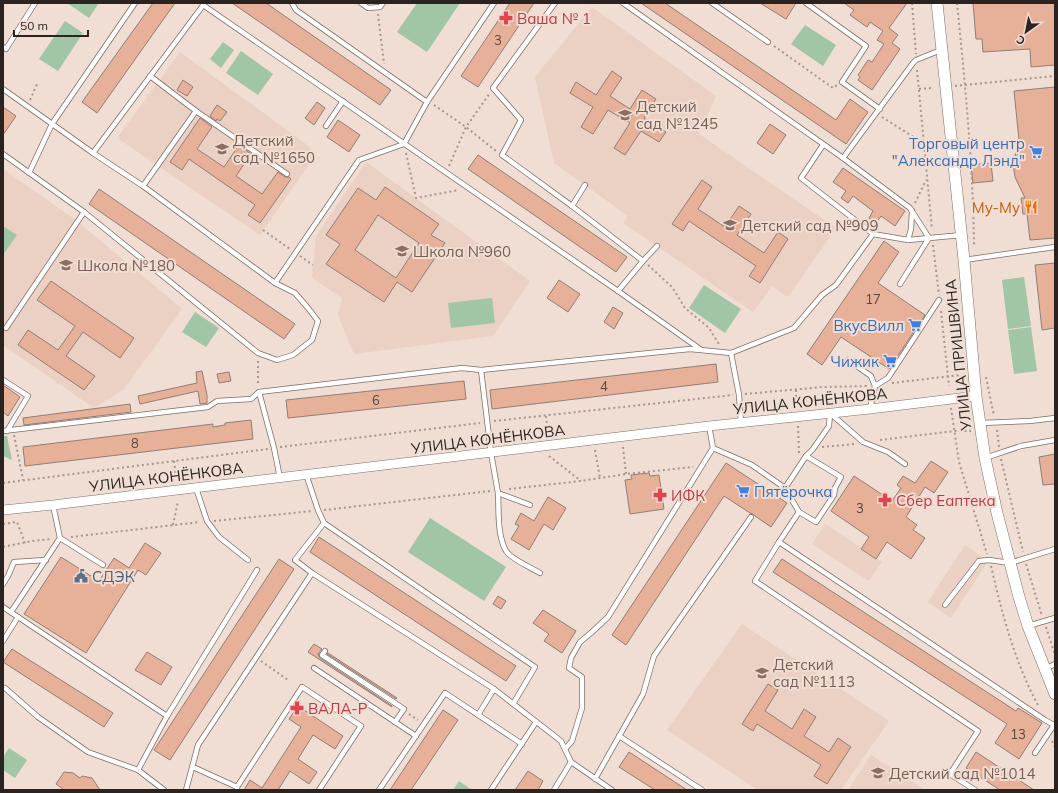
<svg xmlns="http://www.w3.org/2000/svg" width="1058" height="793" viewBox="0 0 1058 793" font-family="Mulish,sans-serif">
<rect width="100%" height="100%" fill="#f0ddd4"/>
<g fill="#ebd0c4">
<polygon points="592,7 716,96 699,134 836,228 788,297 772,286 753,312 623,223 628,216 554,163 535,77"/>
<polygon points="180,52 306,144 316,154 260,235 117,138"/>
<polygon points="366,162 530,281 493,336 354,354 338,315 342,298 312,278 316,236"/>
<polygon points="3,169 77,221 182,309 124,389 94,408 3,345"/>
<polygon points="825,524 882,562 869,581 812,544"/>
<polygon points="965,545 988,561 951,618 928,602"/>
<polygon points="742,624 889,721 841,790 758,790 667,730"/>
<polygon points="871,755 925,790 848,790"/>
</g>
<g fill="#a1c6a7">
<polygon points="67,3 99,3 89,18"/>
<polygon points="417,3 460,3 427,52 397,32"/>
<polygon points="65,21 83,33 58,71 39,59"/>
<polygon points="805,25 836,45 823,66 791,44"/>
<polygon points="223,42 234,50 221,68 210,59"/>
<polygon points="241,51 273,74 258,95 226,73"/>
<polygon points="3,226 17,235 3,255"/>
<polygon points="1024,277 1031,326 1008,329 1002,280"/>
<polygon points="704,285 741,309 725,333 689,308"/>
<polygon points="492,298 495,323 451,328 448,303"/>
<polygon points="195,312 219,328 206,347 182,332"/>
<polygon points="1031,327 1037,371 1014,374 1008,330"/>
<polygon points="3,436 7,436 12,460 3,456"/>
<polygon points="430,518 506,567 484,601 408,552"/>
<polygon points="9,748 27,760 15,778 3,770 3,757"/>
<polygon points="459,781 472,790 453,790"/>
</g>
<g fill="#e7b199" stroke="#907e76" fill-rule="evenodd">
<polygon points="153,3 175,3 97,113 82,102"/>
<polygon points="232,3 266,3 391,90 380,105"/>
<polygon points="510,3 534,3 478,87 461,76"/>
<polygon points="641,3 665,3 836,120 850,99 868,112 846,144"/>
<polygon points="760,3 796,3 786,19"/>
<polygon points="844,3 907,3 889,28 898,35 892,43 900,49 872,90 858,80 860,77 858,75 868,60 872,62 884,44 877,40 883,31 870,22 867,27 850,15 854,10"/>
<polygon points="973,3 1055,3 1055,65 1031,67 1030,49 983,52 982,39 976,39"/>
<polygon points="612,71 622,78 610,96 630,109 642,90 656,99 644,118 666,132 659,142 641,131 625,155 614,148 630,123 608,110 593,134 581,127 593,107 570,93 576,82 596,95"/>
<polygon points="183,80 193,87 187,96 177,90"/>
<polygon points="1055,87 1055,238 1030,240 1027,214 1023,214 1021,198 1025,198 1015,177 1013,164 1019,140 1014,91"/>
<polygon points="317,102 325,108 314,125 305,118"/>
<polygon points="217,105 227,112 220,121 217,119 216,121 210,116"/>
<polygon points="3,107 16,116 3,135"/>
<polygon points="200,118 212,127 197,149 224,167 239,145 251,154 236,176 262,194 278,172 285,177 289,177 291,179 260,223 248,215 255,205 189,159 182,170 170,162"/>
<polygon points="338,120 360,135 349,152 327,137"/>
<polygon points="770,124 786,135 773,154 757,143"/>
<polygon points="478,155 627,257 616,272 468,169"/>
<polygon points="991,163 993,181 973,183 971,165"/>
<polygon points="843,168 905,211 895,226 881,216 876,223 869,218 873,211 853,196 848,203 841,198 846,191 833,182"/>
<polygon points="702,180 712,187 698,209 725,227 739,206 751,214 737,235 764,253 778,232 788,239 760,283 749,276 756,266 689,221 683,231 672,224"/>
<path d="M385,187l54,37 -8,11 14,8 -33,49 -15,-10 -13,20 -58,-38 14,-20 -14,-9 32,-47 18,12zM378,215l41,28 -23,35 -41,-28z"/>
<polygon points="99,189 295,324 284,339 89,204"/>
<polygon points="884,241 899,252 878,283 925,315 889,369 841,337 822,365 807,354"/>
<polygon points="1055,263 1055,328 1042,330 1035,265"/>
<polygon points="559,280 580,294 568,312 547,298"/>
<polygon points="51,281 134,338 120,358 83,332 66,356 95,376 84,390 18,345 28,330 58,350 75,326 37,300"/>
<polygon points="613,307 623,313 614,329 604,322"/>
<polygon points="716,364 718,382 492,409 490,390"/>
<polygon points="202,371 207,395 207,403 200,404 198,391 140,404 138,396 197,383 196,372"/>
<polygon points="229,372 231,381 219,383 217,374"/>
<polygon points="464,381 466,399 288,418 286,400"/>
<polygon points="3,385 20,397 8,416 3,412"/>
<polygon points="130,404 131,412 24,425 23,418"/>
<polygon points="251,420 253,439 25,466 23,447 213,424 213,427 225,425 225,423"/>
<polygon points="1055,454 1055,484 1043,485 1039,457"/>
<polygon points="931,461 948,472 934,493 925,487 906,517 917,525 913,530 925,538 911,559 887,542 876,559 861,549 869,537 831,511 854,476 892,501 901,488 897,485 903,476 915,483"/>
<polygon points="726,463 787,503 771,527 755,516 753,514 750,513 724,496 626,645 612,635"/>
<polygon points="649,473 650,476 659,475 664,509 630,514 625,480 632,479 631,475"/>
<polygon points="548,497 566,508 553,530 544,524 529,550 511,539 519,526 515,524 521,513 534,521"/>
<polygon points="319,537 516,666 506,681 310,552"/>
<polygon points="145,543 161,553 146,575 138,570 86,653 24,614 61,557 99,581 114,558 129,568"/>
<polygon points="279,559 294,569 170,760 154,750"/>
<polygon points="782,559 1016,711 1018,708 1042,723 1019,759 995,743 1007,724 773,572"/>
<polygon points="498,596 506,601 501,609 493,604"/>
<polygon points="543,610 576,631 562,653 544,641 549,634 533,623"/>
<polygon points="314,644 322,649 318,654 320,658 392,706 392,707 308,652"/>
<polygon points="12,649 113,713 104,727 3,662"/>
<polygon points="147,652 172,667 161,685 135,670"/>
<polygon points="328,653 397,698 396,699 327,654"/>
<polygon points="768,684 778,690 765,711 792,729 804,709 816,717 804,736 829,752 838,738 851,747 827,784 814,776 821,765 757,724 753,731 742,724"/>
<polygon points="298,706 343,736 335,749 313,735 298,759 317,772 309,784 290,771 278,790 244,790 250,780 262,788 301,727 289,719"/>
<polygon points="443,710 458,720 411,790 390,790"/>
<polygon points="629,752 687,790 655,790 619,767"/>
<polygon points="976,752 1034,790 1000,790 966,768"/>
<polygon points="528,771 543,781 538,790 515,790"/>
<polygon points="64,772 73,773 80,778 82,776 92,778 100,790 64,790 56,784"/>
</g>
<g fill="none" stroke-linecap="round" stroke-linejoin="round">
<g stroke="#7f6e66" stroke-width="6">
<g id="service">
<polyline points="292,3 296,10 427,102"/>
<polyline points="361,3 368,8 380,7 383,3"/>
<polyline points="555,3 493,88 521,120 502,155 572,206 643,261 618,291"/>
<polyline points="623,3 843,158 910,208 929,238 900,284"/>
<polyline points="712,3 768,42"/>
<polyline points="806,3 866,46 842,82 880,109"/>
<polyline points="203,5 618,291 700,349"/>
<polyline points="3,47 6,49 35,3"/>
<polyline points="150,76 196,111 287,174"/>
<polyline points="3,89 93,153 143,186 275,283 295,293 308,308 318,321 312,340 293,355 277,360 258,353 84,212 3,154"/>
<polyline points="326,126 343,101"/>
<polyline points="823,145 801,178 873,234 908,240 962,235"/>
<polyline points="93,153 204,4"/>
<polyline points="843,158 913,63 916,60 941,50"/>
<polyline points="29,173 52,124 135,3"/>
<polyline points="143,186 196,111"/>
<polyline points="572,206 585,185"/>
<polyline points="908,240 911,229 912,211"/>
<polyline points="964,260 1055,247"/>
<polyline points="643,261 657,246"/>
<polyline points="275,283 359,160 404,144 427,102 494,3"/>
<polyline points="6,328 84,212"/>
<polyline points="731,353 739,395 741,423"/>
<polyline points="848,360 871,376 875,386"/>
<polyline points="481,370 491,453 498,493 530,505"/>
<polyline points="3,380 28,396 7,431"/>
<polyline points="259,392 274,448 280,478"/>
<polyline points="870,409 875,386 888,378 939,300"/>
<polyline points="981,423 1030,421 1055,418"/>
<polyline points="709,426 713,448 752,465 785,488 799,512 779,542"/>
<polyline points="3,431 208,407 217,401 251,399 259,392 462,368 481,370 690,349 731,353 794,328 822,295 836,285 873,234"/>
<polyline points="985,458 1021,446 1055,440"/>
<polyline points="306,474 318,510 324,523 535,667 513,704"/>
<polyline points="196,488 207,521 219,537 248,560"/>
<polyline points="785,488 806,456 813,449 829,426 830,413 863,442 888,452 905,464"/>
<path d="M498,493c1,18 -1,42 8,58 5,8 26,17 34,22"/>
<polyline points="799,512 816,522 834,495 835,488 841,477 806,456"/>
<polyline points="60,538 103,565"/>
<polyline points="312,573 295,560 324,523"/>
<polyline points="3,584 8,576 14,562 46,560"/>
<polyline points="945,605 979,561 989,560 1010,563 1055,549"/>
<polyline points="3,607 18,617"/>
<polyline points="11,612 60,538 53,505"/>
<polyline points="1028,626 1055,618"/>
<polyline points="3,641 18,617 167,716"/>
<polyline points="325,651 322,655 404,709 395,722"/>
<polyline points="314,668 416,736"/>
<polyline points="1045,669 1055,664"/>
<polyline points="5,688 38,717 88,752 138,770 164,790"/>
<polyline points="478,715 494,689"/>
<polyline points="619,736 702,790"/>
<polyline points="565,749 572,741 582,708 582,677 569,668 571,658 580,642 592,632 608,617 713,448"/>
<polyline points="1035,753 1054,725"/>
<polyline points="193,767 237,787"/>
<polyline points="138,770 167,716 257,570"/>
<polyline points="595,779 643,694 654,656 751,517"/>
<polyline points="186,790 198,745 312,573 494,689 561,741 571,762 612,790"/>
<polyline points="237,790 237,787 302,687 361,726 319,790"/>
<polyline points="379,790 445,693 522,744"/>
<polyline points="491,790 536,722"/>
<polyline points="554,790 571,762"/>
<polyline points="975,790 950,774 978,731 755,581 779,542 1045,720 1054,725 1055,725"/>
</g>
</g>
<g stroke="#7f6e66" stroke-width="10">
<polyline id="minor" points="3,510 53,505 709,426 870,409 976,396"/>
</g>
<g stroke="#7f6e66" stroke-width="12">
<polyline id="tertiary" points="937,3 964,260 976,396 985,458 997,513 1019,597 1028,626 1055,694"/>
</g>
<g stroke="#a4968f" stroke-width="2" stroke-dasharray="2 3" stroke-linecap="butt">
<polyline points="912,3 916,54"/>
<path d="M957,3c8,80 16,161 17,242"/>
<polyline points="378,14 384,64"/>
<polyline points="774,46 833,88 837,85"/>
<polyline points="917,70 932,229"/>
<polyline points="955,86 1055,76"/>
<polyline points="919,89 932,88"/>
<polyline points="30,100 38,82"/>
<polyline points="434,105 466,127 496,151"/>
<polyline points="882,117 923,143"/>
<polyline points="406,153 416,198 459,190"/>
<polyline points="449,166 466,127 490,93"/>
<polyline points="915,203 926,180"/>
<polyline points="263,230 290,249"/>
<polyline points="933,245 939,295"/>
<polyline points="300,256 313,265"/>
<polyline points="648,265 672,287 685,308 709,328 720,346"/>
<polyline points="941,311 949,386"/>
<polyline points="258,361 258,386"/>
<polyline points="986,377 994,416"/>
<polyline points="892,383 960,375"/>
<polyline points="796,390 796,405"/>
<polyline points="745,394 823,387 868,386"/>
<polyline points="951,408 959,462 987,554"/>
<polyline points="546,416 548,436"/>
<polyline points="494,421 733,395"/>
<polyline points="798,426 799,453"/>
<polyline points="997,430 999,447"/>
<polyline points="14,435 23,480"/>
<polyline points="880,440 955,431 971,431"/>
<polyline points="280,447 480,423"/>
<polyline points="623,447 626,474"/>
<polyline points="822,447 854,444"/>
<polyline points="595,450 600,478"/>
<polyline points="549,456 581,481"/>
<polyline points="1001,459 1023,552"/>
<polyline points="174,461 176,478"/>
<polyline points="3,483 268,449"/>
<polyline points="509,489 581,481 626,474 693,467"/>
<polyline points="324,510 490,491"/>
<polyline points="214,521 312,511"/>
<polyline points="3,524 17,522 25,543"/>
<polyline points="173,525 178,501"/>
<polyline points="71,537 200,522"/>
<polyline points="3,547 32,541 51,539"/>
<polyline points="1026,564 1042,616"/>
<path d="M991,566c11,48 24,97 48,141"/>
<polyline points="1046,627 1055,655"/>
<polyline points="261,661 288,680"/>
<polyline points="409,714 418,720"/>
<polyline points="1052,741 1055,747"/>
</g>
<use href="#service" stroke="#fff" stroke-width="4.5"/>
<use href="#minor" stroke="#fff" stroke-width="9"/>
<use href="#tertiary" stroke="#fff" stroke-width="11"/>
</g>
<defs>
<g id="pharmacy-bare" transform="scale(1.08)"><path d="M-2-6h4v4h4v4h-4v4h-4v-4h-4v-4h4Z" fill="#e0444e" stroke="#f0ddd4" stroke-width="2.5" paint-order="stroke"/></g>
<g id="school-bare" transform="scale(1.08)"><path d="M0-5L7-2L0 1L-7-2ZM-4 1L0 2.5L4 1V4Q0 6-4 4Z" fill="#8d6e63" stroke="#f0ddd4" stroke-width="2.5" paint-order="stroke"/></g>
<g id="supermarket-bare" transform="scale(1.08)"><path d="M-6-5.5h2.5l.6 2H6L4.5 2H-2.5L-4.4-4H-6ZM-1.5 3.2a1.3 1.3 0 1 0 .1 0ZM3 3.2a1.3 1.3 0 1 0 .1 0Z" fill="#3f7fe0" stroke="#f0ddd4" stroke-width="2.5" paint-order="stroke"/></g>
<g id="restaurant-bare" transform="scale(1.08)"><path d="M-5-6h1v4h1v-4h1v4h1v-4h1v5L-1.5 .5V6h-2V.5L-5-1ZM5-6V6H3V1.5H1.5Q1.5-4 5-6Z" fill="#e8710a" stroke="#f0ddd4" stroke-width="2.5" paint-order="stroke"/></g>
<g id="civic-bare" transform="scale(1.08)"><path d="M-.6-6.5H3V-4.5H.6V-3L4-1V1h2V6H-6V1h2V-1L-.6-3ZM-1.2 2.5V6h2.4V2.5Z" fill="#5c6f8a" stroke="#f0ddd4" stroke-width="2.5" paint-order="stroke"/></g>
</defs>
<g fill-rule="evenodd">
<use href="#pharmacy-bare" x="506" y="18"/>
<use href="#school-bare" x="625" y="115"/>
<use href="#school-bare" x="222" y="149"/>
<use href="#supermarket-bare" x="1036" y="152"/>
<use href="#restaurant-bare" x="1031" y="207"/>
<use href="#school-bare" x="730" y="225"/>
<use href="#school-bare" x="402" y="251"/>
<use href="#school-bare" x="66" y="265"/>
<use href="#supermarket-bare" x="915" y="325"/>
<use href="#supermarket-bare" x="890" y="361"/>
<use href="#supermarket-bare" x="743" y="491"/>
<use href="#pharmacy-bare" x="660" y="495"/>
<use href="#pharmacy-bare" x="885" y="500"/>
<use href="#civic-bare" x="81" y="576"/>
<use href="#school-bare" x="762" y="673"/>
<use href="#pharmacy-bare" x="297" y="708"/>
<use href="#school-bare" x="878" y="773"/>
</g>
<g text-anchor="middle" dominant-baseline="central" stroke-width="4" stroke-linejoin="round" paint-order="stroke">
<g font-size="13" fill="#59463e">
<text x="498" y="40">3</text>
<text x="873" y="299">17</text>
<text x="604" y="386">4</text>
<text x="376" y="400">6</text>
<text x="135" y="443">8</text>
<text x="860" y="508">3</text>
<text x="1018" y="734">13</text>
</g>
<g font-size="15" fill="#be3a42" stroke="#f0ddd4" text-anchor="start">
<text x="517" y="18">Ваша № 1</text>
<text x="671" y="495">ИФК</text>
<text x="896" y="500">Сбер Еаптека</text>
<text x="308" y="708">ВАЛА-Р</text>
</g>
<g font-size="15" fill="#785e54" stroke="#f0ddd4" text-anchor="start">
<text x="636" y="106">Детский<tspan x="636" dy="17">сад №1245</tspan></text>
<text x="233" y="140">Детский<tspan x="233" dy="17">сад №1650</tspan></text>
<text x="741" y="225">Детский сад №909</text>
<text x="413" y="251">Школа №960</text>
<text x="77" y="265">Школа №180</text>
<text x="773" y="664">Детский<tspan x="773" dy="17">сад №1113</tspan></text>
<text x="889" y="773">Детский сад №1014</text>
</g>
<g font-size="15" fill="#366cbe" stroke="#f0ddd4" text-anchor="end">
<text x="1025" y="143">Торговый центр<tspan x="1025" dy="17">"Александр Лэнд"</tspan></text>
<text x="904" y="325">ВкусВилл</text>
<text x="879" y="361">Чижик</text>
<text x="754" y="491" text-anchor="start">Пятёрочка</text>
</g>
<g font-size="15" fill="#c56008" stroke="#f0ddd4" text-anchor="end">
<text x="1020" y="207">Му-Му</text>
</g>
<g font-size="15" fill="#2a2320" stroke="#f0ddd4">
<text transform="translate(958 355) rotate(-96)">УЛИЦА ПРИШВИНА</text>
<text transform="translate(810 401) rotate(-6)">УЛИЦА КОНЁНКОВА</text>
<text transform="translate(488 439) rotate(-7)">УЛИЦА КОНЁНКОВА</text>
<text transform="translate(166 477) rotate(-7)">УЛИЦА КОНЁНКОВА</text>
</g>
<g font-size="15" fill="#4e5e75" stroke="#f0ddd4" text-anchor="start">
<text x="92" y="576">СДЭК</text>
</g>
</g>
<rect width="1058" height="793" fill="none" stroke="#2a2320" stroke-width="8"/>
<g transform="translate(1026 32) rotate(213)" stroke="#f0ddd4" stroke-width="3" paint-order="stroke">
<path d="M0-3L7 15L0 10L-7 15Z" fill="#2a2320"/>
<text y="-6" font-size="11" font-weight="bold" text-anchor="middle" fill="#2a2320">С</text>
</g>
<path d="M14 30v6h74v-6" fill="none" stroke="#2a2320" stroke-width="2"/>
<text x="20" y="30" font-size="12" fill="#2a2320" stroke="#f0ddd4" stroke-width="3" paint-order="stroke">50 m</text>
</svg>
